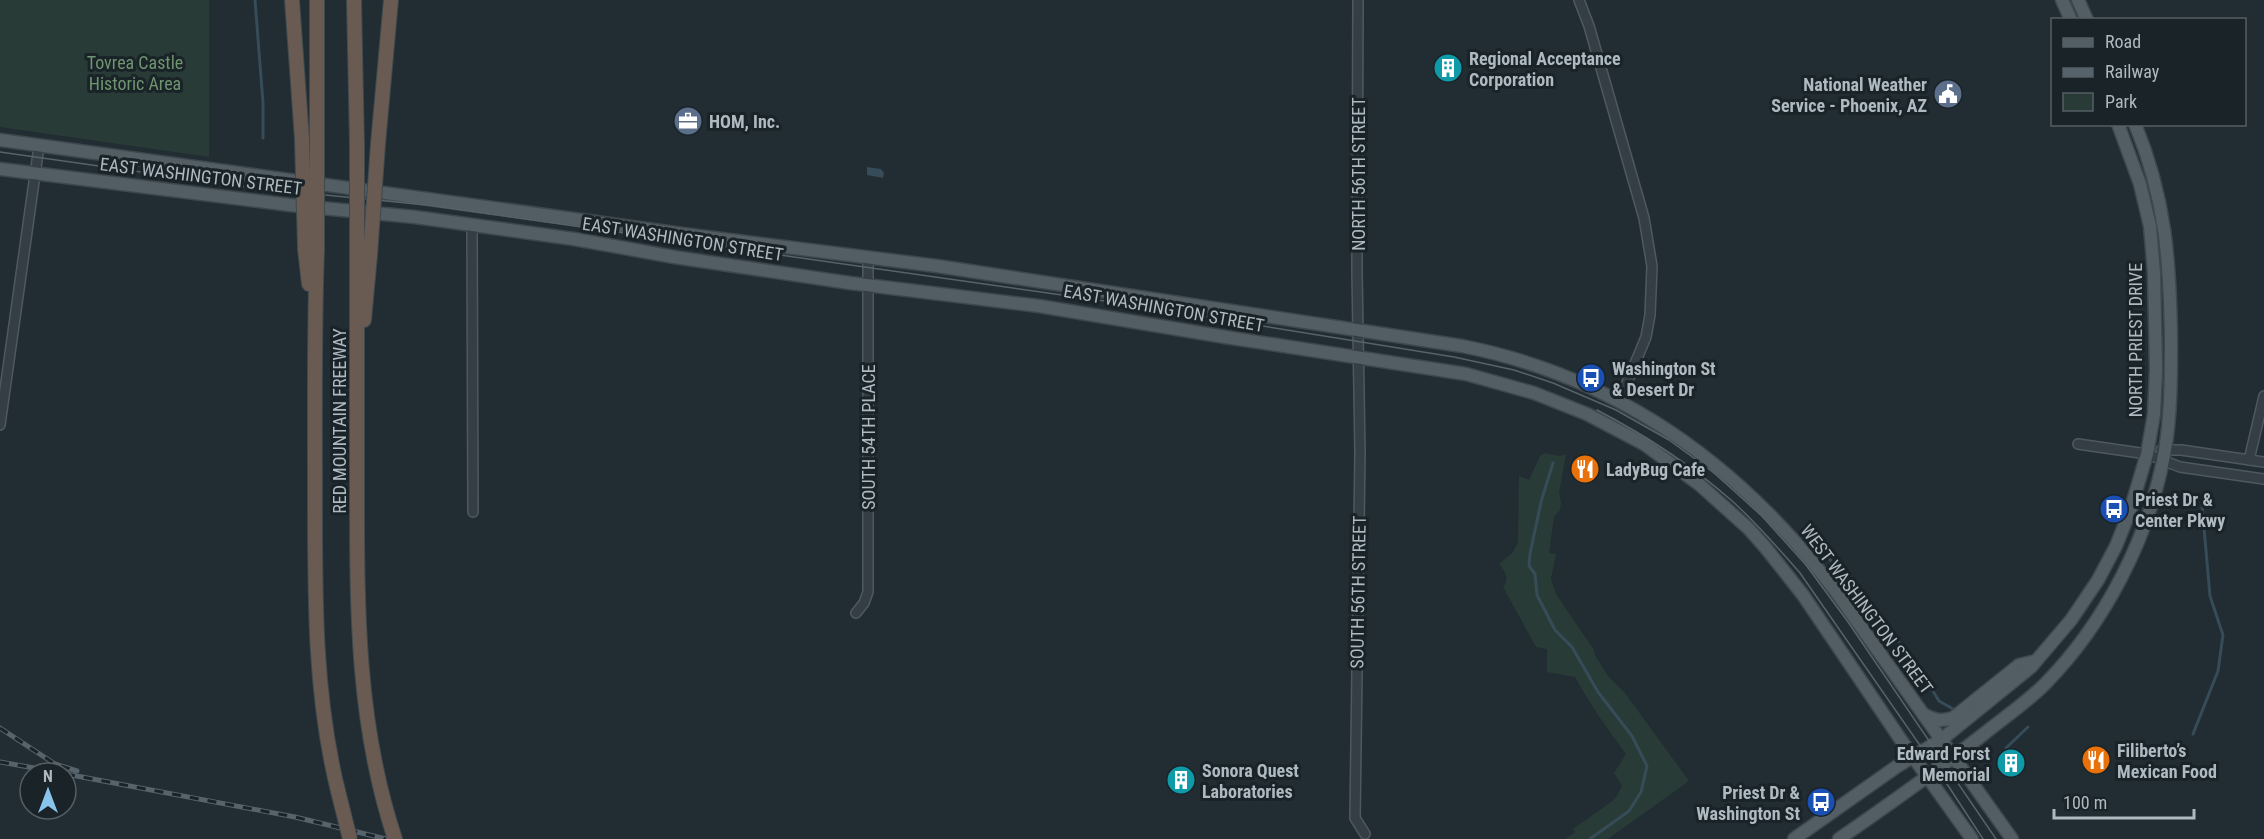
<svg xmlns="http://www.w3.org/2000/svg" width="2264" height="839" viewBox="0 0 2264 839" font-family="'Roboto Condensed',sans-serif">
<rect width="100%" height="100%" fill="#212c33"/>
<g fill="#293b36">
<polygon points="0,0 209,0 209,157 0,127"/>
<path d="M1545,453l14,3 7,-2 -7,39 2,9 -1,8 -6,7 -5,36 7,1 -5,25 5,15 38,56 1,5 13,21 17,17 64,88 -81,58h-43l10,-7 -2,-3 38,-27 6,-6 5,-10 -8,-13 12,-19c-19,-25 -36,-50 -51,-77l-28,-5v-23l-11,-2 -33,-60c7,-9 2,-15 -4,-23l14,-12 5,-10 1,-66 10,4 11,-24z"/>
</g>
<polygon fill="#364c59" points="867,167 881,169 884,173 883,178 867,175"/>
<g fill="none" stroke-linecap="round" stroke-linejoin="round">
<g stroke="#364c59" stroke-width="3">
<polyline points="255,0 263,103 263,138"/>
<polyline points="1553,463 1541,502 1530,554 1529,566 1535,574 1537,595 1555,630 1572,647 1598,692 1632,736 1647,766 1641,792 1629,811 1590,839"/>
<polyline points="1821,548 1839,571"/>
<polyline points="1858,591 1919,668 1939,701 1955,710"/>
<polyline points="2193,734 2218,671 2223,635 2210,596 2202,505"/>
<polyline points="2006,748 2028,727"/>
</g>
<g stroke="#4e595f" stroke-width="12">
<g id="minor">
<polyline points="1358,0 1357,272 1360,452 1355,818 1365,834"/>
<polyline points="1579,0 1589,26 1644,218 1652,266 1650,315 1646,337 1619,402"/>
<polyline points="472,225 473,512"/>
<polyline points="0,425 39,146"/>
<polyline points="2078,444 2147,454 2180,467 2264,479"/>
<polyline points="2161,450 2181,450 2264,462"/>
<polyline points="2249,460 2264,396"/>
<polyline points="856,613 864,603 868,592 868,257"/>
</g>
</g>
<g stroke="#3d474d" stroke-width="15">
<g id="major">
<polyline points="2062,0 2071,20"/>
<polyline points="2078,0 2087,20"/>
<path d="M0,140l690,95 247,31 525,80c157,31 280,121 375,247l175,246"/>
<polyline points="0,169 290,205 415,217 574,239 674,257 850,283 1039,306 1225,337 1466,374 1534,393 1587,414 1644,444 1700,485 1749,529 1765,547 1803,595 1901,740 1972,839"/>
<path d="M1923,714c12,6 17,8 30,4l66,-53 17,-4"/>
<polyline points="1794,839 1896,767 1941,740 2031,667 2071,620 2098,580 2116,546 2130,511 2147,454 2154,414 2156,369 2154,273 2150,226 2140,184 2118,124"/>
<path d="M1839,839c49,-34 99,-69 146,-106 20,-16 42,-31 60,-49 61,-62 105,-149 120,-234 6,-36 6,-73 6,-109 -1,-79 -5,-142 -36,-217"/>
</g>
</g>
<g stroke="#3e494e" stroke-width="16">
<g id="highway">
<polyline points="292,0 302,139"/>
<polyline points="317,0 317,139"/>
<polyline points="354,0 357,145"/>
<polyline points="378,144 391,0"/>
<polyline points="305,249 309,284"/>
<path d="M317,250c-3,82 -2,164 -2,246 0,100 -1,198 23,295"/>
<path d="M357,256c0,78 0,157 0,236 0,119 0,233 38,347"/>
<polyline points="364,320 370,255"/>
</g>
</g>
<use href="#minor" stroke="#343e44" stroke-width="9"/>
<use href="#major" stroke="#525d64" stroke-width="12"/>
<use href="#highway" stroke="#695b52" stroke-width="14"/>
<g stroke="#56636b" stroke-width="1.5">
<polyline points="0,152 254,188 427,205 1126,304 1454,357 1514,370 1553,383 1616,410 1669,440 1713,472 1762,516 1806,565 1848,622 1996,839"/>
<path d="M1597,410c48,25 93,54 134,90 25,22 47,48 69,73l149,214 34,52"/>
</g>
<g stroke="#56636b" stroke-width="5">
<g id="rail">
<polyline points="0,728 55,764 77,771"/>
<polyline points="0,762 63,773"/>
<polyline points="66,774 295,817 386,839"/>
</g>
</g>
<use href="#rail" stroke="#192328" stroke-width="3" stroke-dasharray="9" stroke-linecap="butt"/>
<g stroke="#3e494e" stroke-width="16" stroke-linecap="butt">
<g id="highway-bridge">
<polyline points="302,139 305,249"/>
<polyline points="357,145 357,256"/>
<polyline points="317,250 317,139"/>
<polyline points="370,255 378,144"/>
<polyline points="338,791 350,839"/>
</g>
</g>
<use href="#highway-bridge" stroke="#695b52" stroke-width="14"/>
</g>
<defs>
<g id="building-disc" transform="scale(1.5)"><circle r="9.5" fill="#0f9aa8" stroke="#192328"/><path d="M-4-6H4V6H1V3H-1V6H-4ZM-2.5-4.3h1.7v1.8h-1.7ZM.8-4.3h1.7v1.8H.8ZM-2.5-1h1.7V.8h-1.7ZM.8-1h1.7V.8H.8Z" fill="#fff"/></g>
<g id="civic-disc" transform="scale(1.5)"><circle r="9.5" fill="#5c6f8a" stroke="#192328"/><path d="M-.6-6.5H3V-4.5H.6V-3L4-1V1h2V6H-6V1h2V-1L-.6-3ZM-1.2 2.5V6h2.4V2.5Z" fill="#fff"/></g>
<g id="office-disc" transform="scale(1.5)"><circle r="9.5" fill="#5c6f8a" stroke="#192328"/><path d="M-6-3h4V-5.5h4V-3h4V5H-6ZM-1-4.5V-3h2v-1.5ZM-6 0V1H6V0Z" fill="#fff"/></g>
<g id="bus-disc" transform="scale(1.5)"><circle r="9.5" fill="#1a4fb4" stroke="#192328"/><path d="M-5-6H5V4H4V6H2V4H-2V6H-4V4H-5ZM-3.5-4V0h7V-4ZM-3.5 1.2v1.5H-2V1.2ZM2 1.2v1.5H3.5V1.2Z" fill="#fff"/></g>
<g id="restaurant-disc" transform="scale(1.5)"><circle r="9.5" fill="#e8710a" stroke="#192328"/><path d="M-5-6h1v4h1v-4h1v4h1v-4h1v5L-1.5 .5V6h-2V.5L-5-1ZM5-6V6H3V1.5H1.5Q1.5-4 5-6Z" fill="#fff"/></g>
</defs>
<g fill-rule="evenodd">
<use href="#building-disc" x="1448" y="68"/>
<use href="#civic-disc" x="1948" y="94"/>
<use href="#office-disc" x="688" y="121"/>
<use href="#bus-disc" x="1591" y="378"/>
<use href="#restaurant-disc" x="1585" y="469"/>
<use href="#bus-disc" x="2114" y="509"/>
<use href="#restaurant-disc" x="2096" y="760"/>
<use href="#building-disc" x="2011" y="763"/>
<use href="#building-disc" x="1181" y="780"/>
<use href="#bus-disc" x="1821" y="802"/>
</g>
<g text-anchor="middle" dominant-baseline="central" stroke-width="6" stroke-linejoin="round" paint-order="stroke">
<g font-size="18" font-weight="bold" fill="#aeb9c1" stroke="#192328" text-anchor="start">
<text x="1469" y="58">Regional Acceptance<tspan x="1469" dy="21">Corporation</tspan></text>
<text x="1927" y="84" text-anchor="end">National Weather<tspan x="1927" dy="21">Service - Phoenix, AZ</tspan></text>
<text x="709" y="121">HOM, Inc.</text>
<text x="1612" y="368">Washington St<tspan x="1612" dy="21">&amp; Desert Dr</tspan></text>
<text x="1606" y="469">LadyBug Cafe</text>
<text x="2135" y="499">Priest Dr &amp;<tspan x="2135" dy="21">Center Pkwy</tspan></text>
<text x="2117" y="750">Filiberto’s<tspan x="2117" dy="21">Mexican Food</tspan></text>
<text x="1990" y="753" text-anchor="end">Edward Forst<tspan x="1990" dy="21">Memorial</tspan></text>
<text x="1202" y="770">Sonora Quest<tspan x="1202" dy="21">Laboratories</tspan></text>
<text x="1800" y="792" text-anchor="end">Priest Dr &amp;<tspan x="1800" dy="21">Washington St</tspan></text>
</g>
<g font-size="18" fill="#709470" stroke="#192328">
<text x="135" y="62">Tovrea Castle<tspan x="135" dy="21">Historic Area</tspan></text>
</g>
<g font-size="18" fill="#aeb9c1" stroke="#192328">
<text transform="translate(1358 174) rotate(-90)">NORTH 56TH STREET</text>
<text transform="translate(201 176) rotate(7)">EAST WASHINGTON STREET</text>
<text transform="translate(683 239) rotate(9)">EAST WASHINGTON STREET</text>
<text transform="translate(1164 308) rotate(10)">EAST WASHINGTON STREET</text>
<text transform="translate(2135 340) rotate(-90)">NORTH PRIEST DRIVE</text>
<text transform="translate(339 421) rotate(-90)">RED MOUNTAIN FREEWAY</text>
<text transform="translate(868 437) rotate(-90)">SOUTH 54TH PLACE</text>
<text transform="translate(1358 592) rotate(-89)">SOUTH 56TH STREET</text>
<text transform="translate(1867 609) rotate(53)">WEST WASHINGTON STREET</text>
</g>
</g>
<rect x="2051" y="18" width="195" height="108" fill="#192328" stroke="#555f65" stroke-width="1.5"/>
<rect x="2063" y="38" width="30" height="9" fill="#525d64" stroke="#555f65" stroke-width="1.5"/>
<text x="2105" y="48" font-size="18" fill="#aeb9c1">Road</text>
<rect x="2063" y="68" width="30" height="9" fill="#56636b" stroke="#555f65" stroke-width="1.5"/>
<text x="2105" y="78" font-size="18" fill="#aeb9c1">Railway</text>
<rect x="2063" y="93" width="30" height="18" fill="#293b36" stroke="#555f65" stroke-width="1.5"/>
<text x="2105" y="108" font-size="18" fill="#aeb9c1">Park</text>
<g transform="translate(48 791)"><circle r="28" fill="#192328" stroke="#555f65" stroke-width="1.5"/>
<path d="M0-4.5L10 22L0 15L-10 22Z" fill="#88c5ec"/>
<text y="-9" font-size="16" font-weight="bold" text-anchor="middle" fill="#aeb9c1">N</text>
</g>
<path d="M2054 809v9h140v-9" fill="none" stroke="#aeb9c1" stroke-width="3"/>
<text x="2063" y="809" font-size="18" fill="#aeb9c1" stroke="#192328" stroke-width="4.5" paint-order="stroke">100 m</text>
</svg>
